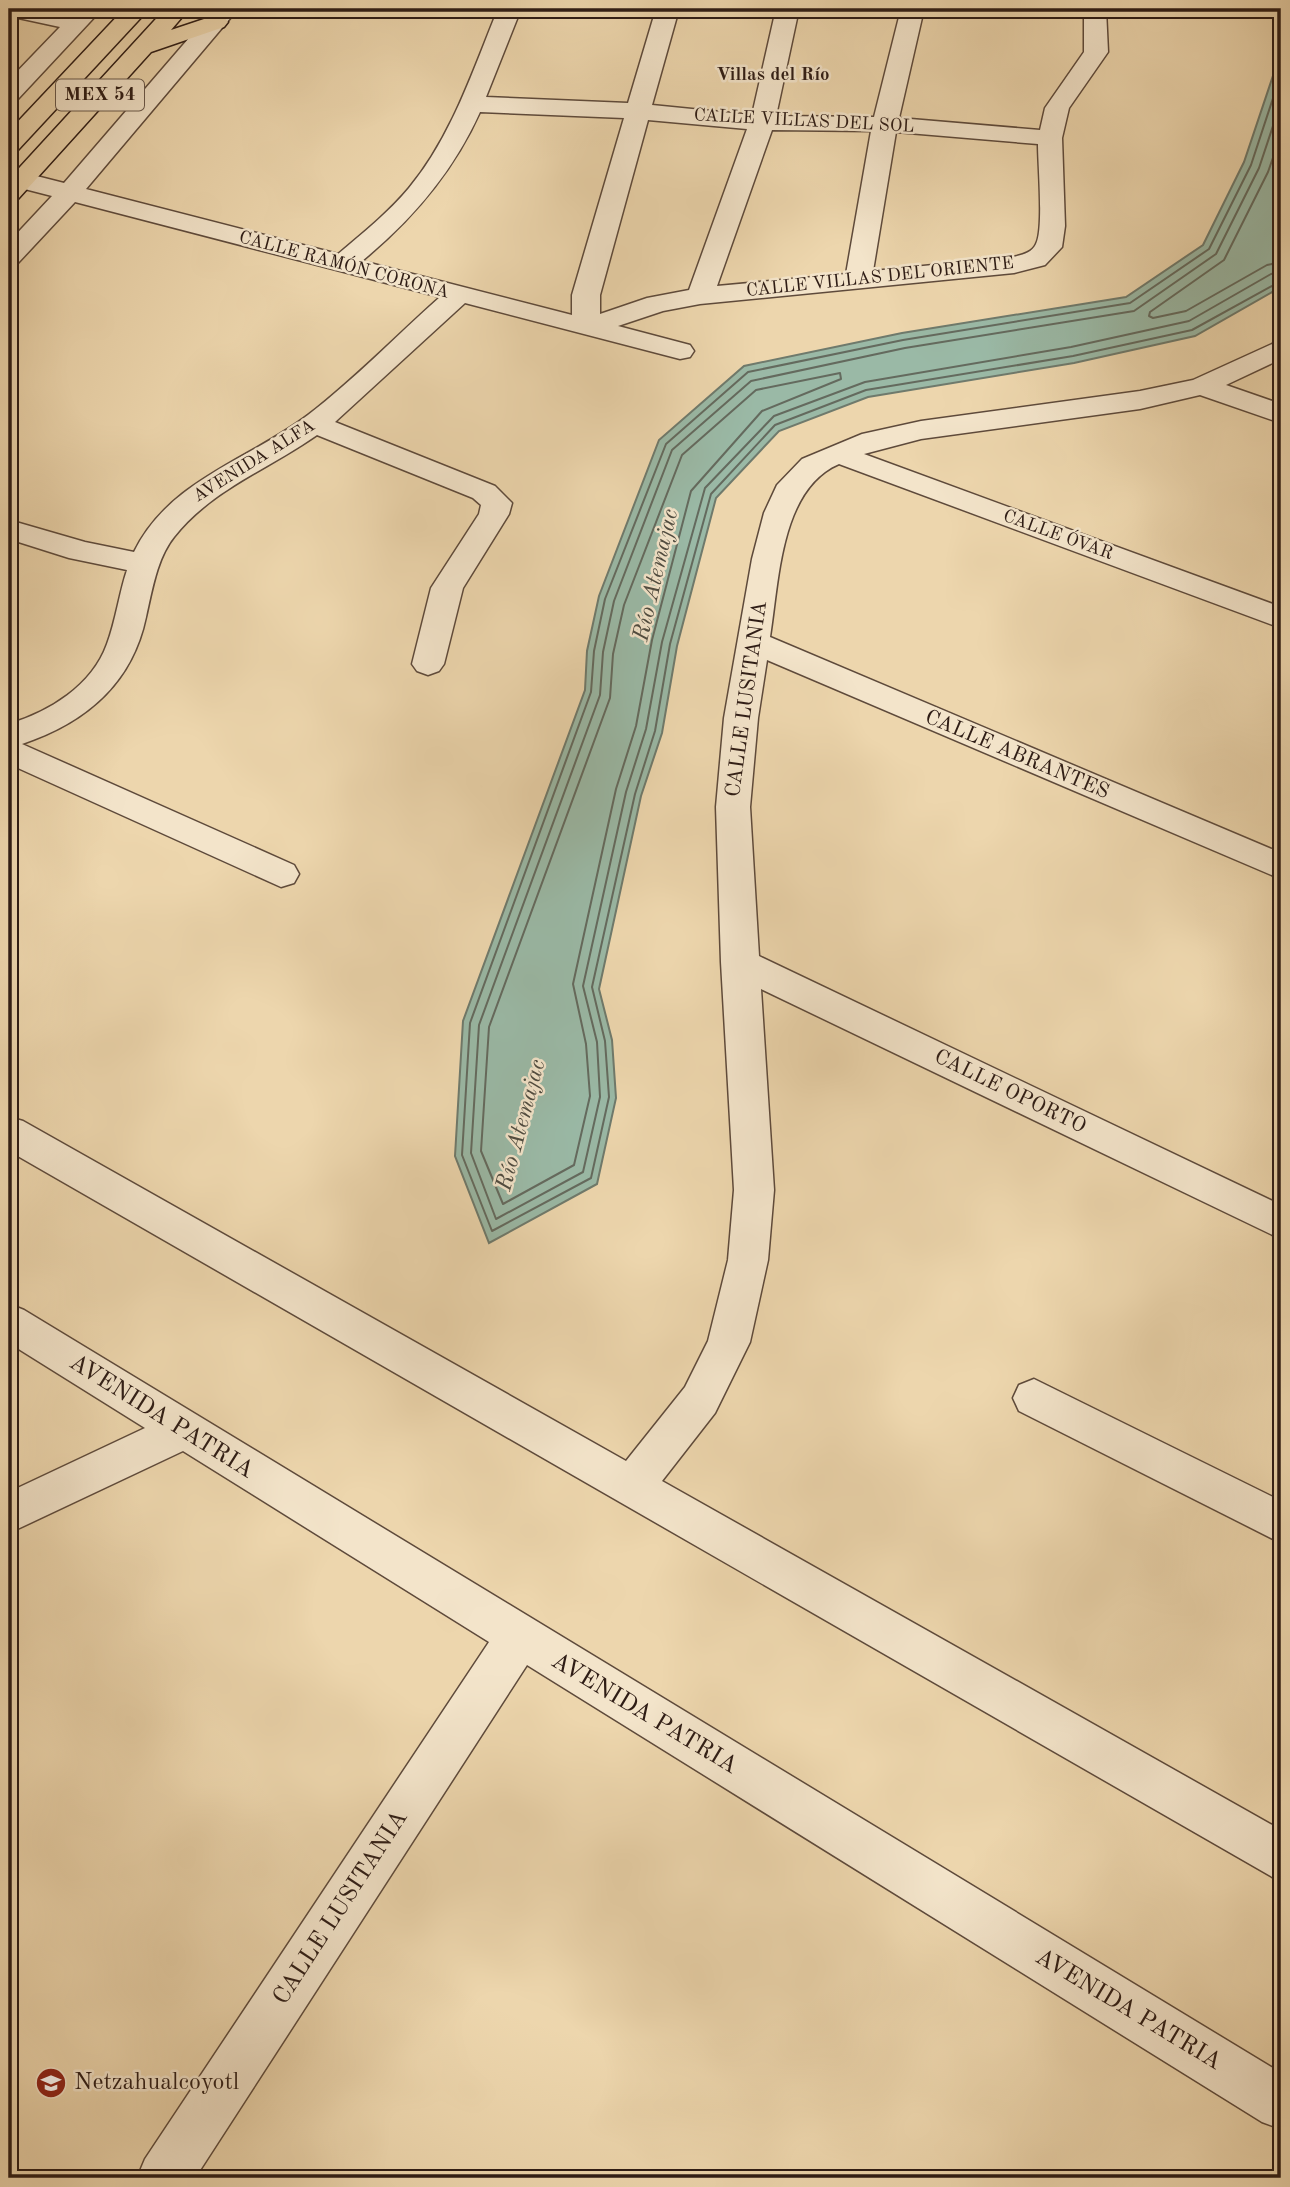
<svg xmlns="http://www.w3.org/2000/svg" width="1290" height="2187" viewBox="0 0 1290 2187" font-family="'Old Standard TT',serif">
<rect width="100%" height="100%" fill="#edd6ad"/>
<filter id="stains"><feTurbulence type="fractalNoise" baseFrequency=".00286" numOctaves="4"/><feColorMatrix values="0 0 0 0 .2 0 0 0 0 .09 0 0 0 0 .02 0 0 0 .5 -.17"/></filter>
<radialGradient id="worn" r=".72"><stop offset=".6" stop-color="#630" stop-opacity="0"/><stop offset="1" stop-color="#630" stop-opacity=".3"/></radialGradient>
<polygon fill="#9ab9a6" stroke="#6f7a6c" stroke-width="2" points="1281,52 1281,287 1195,336 1074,363 868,397 779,431 716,498 677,646 662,733 641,796 599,989 612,1040 616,1098 597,1184 489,1243 455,1156 463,1021 585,690 587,651 599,596 659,440 744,366 902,333 1126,297 1203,245 1244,162"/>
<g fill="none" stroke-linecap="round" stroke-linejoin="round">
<g stroke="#646a5e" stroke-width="2">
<polyline points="1281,74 1251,165 1209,249 1130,303 903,340 748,372 666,444 605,599 594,651 591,692 470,1023 462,1155 492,1231 591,1178 609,1097 605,1041 592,987 635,794 655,731 670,644 711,494 775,425 866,390 1073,356 1192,330 1281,281"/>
<polyline points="1281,102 1259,168 1216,254 1134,311 905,348 751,381 672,450 614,601 603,652 600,695 479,1025 471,1153 496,1219 583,1172 600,1097 597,1042 583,986 626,792 646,729 662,642 705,488 774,416 865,382 1071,347 1189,321 1271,274 1281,272"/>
<polyline points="1281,135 1268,172 1224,260 1150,312 1149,316 1153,318 1186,311 1267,265 1281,262"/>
<polygon points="840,373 841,379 762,411 691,491 652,640 636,726 616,789 573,984 586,1044 590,1096 574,1165 503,1204 481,1151 489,1027 610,698 613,654 624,605 682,455 756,390"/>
</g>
<g stroke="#5e4a3b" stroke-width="3">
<g id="minor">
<polygon points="9,9 39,9 71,16 77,9 102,9 18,99 9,101 9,80 60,27 9,16"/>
<path d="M214,9h24l-152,180 252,65c25,-21 50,-41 71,-66 43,-52 64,-118 89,-179h23l-35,88 142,6 28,-94h23l-27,96 100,10 24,-106h23l-23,107 98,1 27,-108h23l-25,109 141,12 5,-22 39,-56v-35l-40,-3 -3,-5h65l2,43 -39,56 -7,30 3,88 -3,21 -17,18 -31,8 -314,31 -37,7 -45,15 72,19 4,6 -4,6 -10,2 -215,-56 -130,119 160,64 17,17 -3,11 -46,74 -19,76 -5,7 -11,4 -11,-4 -5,-7 19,-76 48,-74 2,-9 -8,-7 -156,-63c-48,34 -105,54 -143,102 -17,21 -22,54 -28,80 -14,67 -61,106 -124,127l272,121 5,9 -5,9 -13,4 -272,-123v-40c40,-12 83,-38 98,-80 9,-24 12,-50 20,-74l-58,-12 -60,-19v-19l76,22 49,10c35,-72 115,-92 174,-137 47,-36 88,-79 132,-118l-365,-95 -57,61 -9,2v-23l43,-46 -43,-11v-16l55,14zM480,112l144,6 -52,177v20l-210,-54c51,-42 91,-89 118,-149zM648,120l99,9 -58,161 -42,8 -47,16v-19zM772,130l99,1 -25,143 -129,12zM896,132l142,12c0,21 6,85 -2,100 -4,9 -15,11 -23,13l-140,14z"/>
<path d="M1281,340v19l-55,26 55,19v19l-81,-28 -60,14 -219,30 -57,15 417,153v21l-442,-164c-59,25 -60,118 -69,173l511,216v26l-514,-219 -9,58 -8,89 9,149 522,249v34l-520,-250 13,201 -6,70 -18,82 -35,71 -53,68 619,349v52l-1272,-731v-34l14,4 603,340 59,-74 23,-46 20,-81 6,-70 -13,-228 -5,-155 8,-89 28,-159 12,-46 13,-28 25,-26 60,-25 59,-13 219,-30 53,-11z"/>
<polygon points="9,1304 24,1310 1281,2073 1281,2129 1262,2122 527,1665 195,2178 137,2178 145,2159 489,1642 183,1451 9,1533 9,1492 145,1428 9,1343"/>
<polygon points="1034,1379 1281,1501 1281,1543 1019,1411 1013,1398 1019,1385"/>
</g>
</g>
<g stroke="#2e1c15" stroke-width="3">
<g id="major">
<polygon points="124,9 149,9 18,150 9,152 9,131"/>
<polygon points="165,9 189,9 171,30 216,15 224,17 228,22 224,27 151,52 18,199 9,202 9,179"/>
</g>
</g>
<use href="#minor" fill="#f3e4ca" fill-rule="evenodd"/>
<use href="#major" fill="#edd6ad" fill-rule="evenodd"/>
</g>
<defs>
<g id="school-disc" transform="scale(1.575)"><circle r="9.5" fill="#8f2418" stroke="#f3e4ca"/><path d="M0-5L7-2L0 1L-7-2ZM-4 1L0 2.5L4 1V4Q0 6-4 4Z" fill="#fff"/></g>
</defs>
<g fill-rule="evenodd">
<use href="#school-disc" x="51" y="2083"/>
</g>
<g text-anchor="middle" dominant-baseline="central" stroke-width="5" stroke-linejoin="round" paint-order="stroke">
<g font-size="18" fill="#2e1c15" stroke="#f3e4ca">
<text transform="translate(804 121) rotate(3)">CALLE VILLAS DEL SOL</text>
<text transform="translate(344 265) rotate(15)">CALLE RAMÓN CORONA</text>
<text transform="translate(880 277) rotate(-6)">CALLE VILLAS DEL ORIENTE</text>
<text transform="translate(254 461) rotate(-32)">AVENIDA ALFA</text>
<text transform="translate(1058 535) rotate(20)">CALLE ÓVAR</text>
</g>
<g font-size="19" font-weight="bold" fill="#2e1c15" stroke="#f3e4ca">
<text x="773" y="75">Villas del Río</text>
</g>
<rect fill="#f3e4ca" stroke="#69584b" stroke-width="2" x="56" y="79.5" width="88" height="31" rx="5"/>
<g font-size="19" font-weight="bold" fill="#2e1c15">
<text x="100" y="95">MEX 54</text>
</g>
<g font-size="21" fill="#2e1c15" stroke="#f3e4ca">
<text transform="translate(747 699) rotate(-82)">CALLE LUSITANIA</text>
<text transform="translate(1017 755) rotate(23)">CALLE ABRANTES</text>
<text transform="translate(1010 1092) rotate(26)">CALLE OPORTO</text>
</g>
<g font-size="23" font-style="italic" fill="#4e4b40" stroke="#f3e4ca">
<text transform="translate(656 575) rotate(-77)">Río Atemajac</text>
<text transform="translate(521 1125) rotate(-75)">Río Atemajac</text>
</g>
<g font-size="24" fill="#2e1c15" stroke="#f3e4ca">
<text transform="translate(161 1417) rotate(32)">AVENIDA PATRIA</text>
<text transform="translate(644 1714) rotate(31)">AVENIDA PATRIA</text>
<text transform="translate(341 1908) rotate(-57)">CALLE LUSITANIA</text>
<text transform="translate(1128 2010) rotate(31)">AVENIDA PATRIA</text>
</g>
<g font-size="24" fill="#2e1c15" stroke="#f3e4ca" text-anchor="start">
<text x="74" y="2083">Netzahualcoyotl</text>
</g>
</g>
<rect width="1290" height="2187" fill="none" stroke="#edd6ad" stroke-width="35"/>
<rect x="10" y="10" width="1269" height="2166" fill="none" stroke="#2e1c15" stroke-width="3.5"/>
<rect x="18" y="18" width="1255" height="2152" fill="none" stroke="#2e1c15" stroke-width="2"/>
<rect width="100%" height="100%" filter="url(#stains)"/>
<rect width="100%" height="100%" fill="url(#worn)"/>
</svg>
